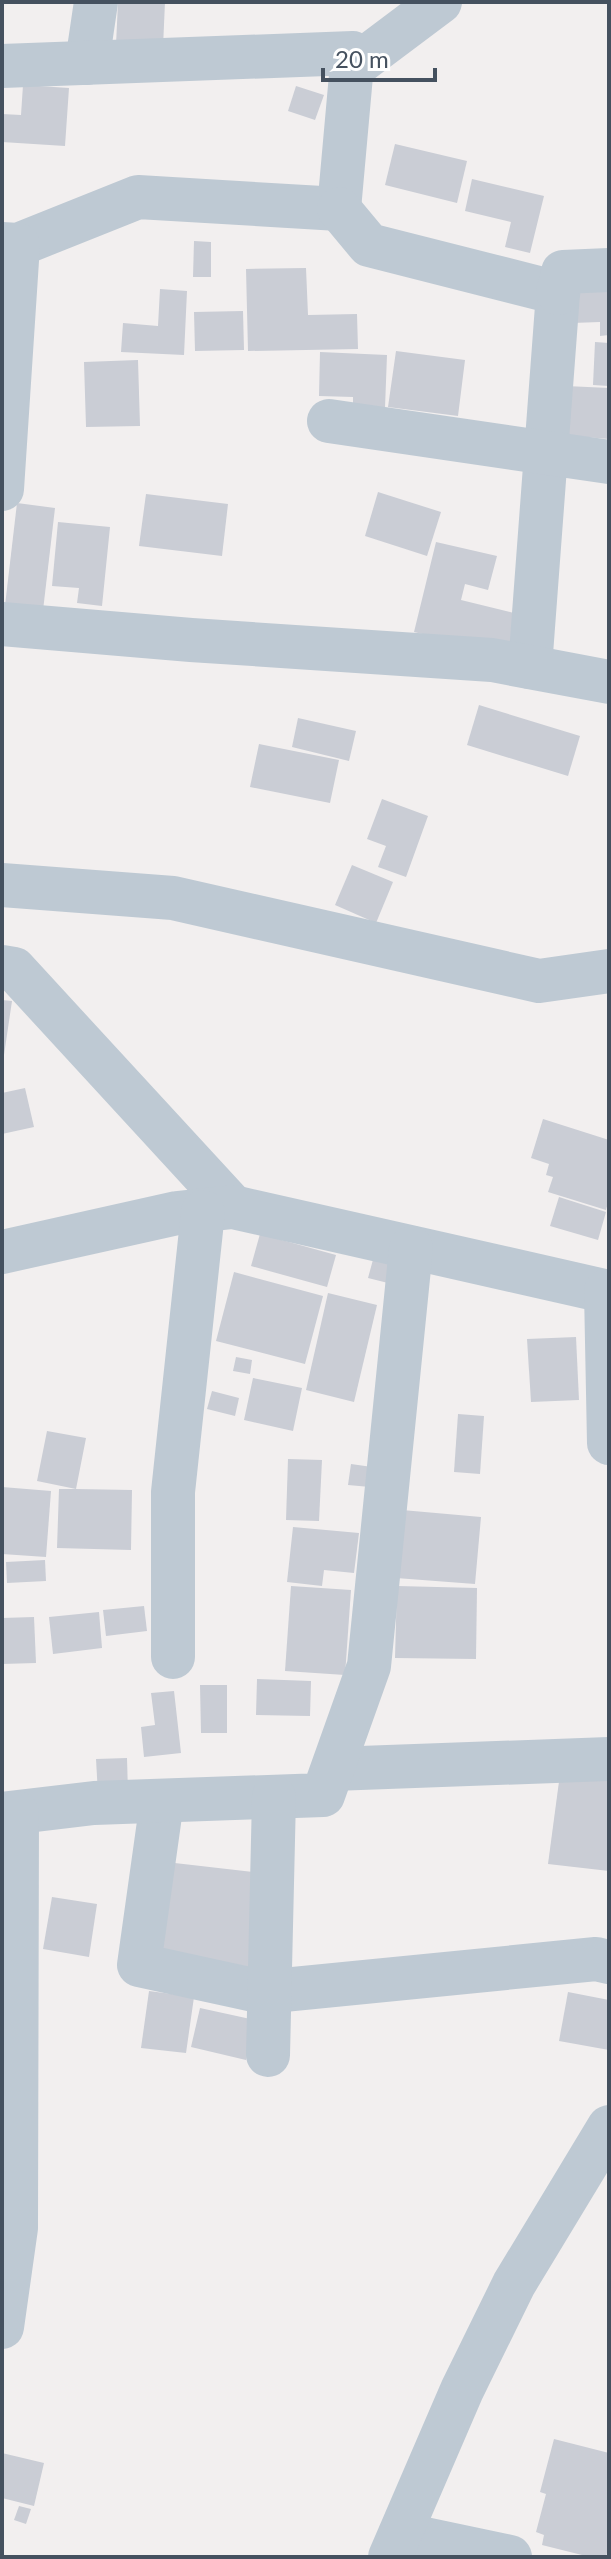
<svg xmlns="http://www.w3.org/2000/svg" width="611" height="2559" viewBox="0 0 611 2559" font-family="Lato,sans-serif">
<rect width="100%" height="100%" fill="#f2efef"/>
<g fill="#cacdd5">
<polygon points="118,2 165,2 163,47 116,45"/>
<polygon points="23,85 69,88 65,146 2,142 2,114 21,115"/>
<polygon points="296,86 324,95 315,120 288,111"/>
<polygon points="395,144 467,161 457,203 385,185"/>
<polygon points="472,179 544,196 530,253 505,247 511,222 465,211"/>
<polygon points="194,241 211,242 211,277 193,277"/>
<polygon points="306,268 308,315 357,314 358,349 248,351 246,269"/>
<polygon points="609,288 609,335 600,336 600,322 572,323 571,290"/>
<polygon points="160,289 187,291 184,355 121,352 123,323 158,326"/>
<polygon points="243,311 244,350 195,351 194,312"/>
<polygon points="595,342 609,343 609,386 593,385"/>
<polygon points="396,351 465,360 458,416 388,407"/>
<polygon points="320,352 387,355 385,408 353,406 353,397 319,396"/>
<polygon points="138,360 140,426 86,427 84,362"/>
<polygon points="566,386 609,388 609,439 562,435"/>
<polygon points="378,492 441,512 427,556 365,536"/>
<polygon points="146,494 228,504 222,556 139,546"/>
<polygon points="17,503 55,508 42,619 4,614"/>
<polygon points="58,522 110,527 102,606 77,603 79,588 52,586"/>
<polygon points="436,542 497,556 488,590 465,584 461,600 526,616 516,656 414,632"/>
<polygon points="479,705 580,736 568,776 467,745"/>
<polygon points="298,718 356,731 349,761 292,747"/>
<polygon points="259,744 339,760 330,803 250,787"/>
<polygon points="382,799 428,816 406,877 378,867 386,846 367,839"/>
<polygon points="352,865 393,882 376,923 335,905"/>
<polygon points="2,1000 12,1001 4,1055 2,1054"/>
<polygon points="25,1088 34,1127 2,1134 2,1093"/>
<polygon points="543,1119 609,1140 609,1199 606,1210 548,1192 553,1177 546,1175 549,1164 531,1158"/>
<polygon points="559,1197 606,1212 598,1240 550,1226"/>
<polygon points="260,1234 336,1255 327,1287 251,1266"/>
<polygon points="374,1256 394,1262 388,1283 368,1278"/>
<polygon points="234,1272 323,1296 305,1364 216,1341"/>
<polygon points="328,1293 377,1305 354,1402 306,1390"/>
<polygon points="576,1337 579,1400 531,1402 527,1339"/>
<polygon points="236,1357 252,1360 250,1374 233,1371"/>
<polygon points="253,1378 302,1388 293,1431 244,1420"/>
<polygon points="212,1391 239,1398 235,1416 207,1409"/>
<polygon points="458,1414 484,1416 480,1474 454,1472"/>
<polygon points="47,1431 86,1438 76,1489 132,1490 131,1550 57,1548 59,1489 76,1489 37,1481"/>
<polygon points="288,1459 322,1460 319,1521 286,1520"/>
<polygon points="351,1464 372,1467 370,1487 348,1485"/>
<polygon points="2,1487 51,1491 46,1557 2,1554"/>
<polygon points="402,1510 481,1517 475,1584 396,1578"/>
<polygon points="293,1527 359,1533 354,1573 324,1570 322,1586 287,1582"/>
<polygon points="45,1560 46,1581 7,1583 6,1562"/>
<polygon points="291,1586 351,1590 345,1675 285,1671"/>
<polygon points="397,1586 477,1588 476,1659 395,1658"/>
<polygon points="144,1606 147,1631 106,1636 103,1610"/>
<polygon points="99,1612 102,1648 53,1654 49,1617"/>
<polygon points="34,1617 36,1663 2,1664 2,1618"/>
<polygon points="257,1679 311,1681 310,1716 256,1715"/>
<polygon points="200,1685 227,1685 227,1733 201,1733"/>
<polygon points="174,1691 181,1753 144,1757 141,1727 155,1725 151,1693"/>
<polygon points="127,1758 128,1792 98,1794 96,1759"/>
<polygon points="560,1774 609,1780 609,1871 548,1864"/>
<polygon points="166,1862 253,1872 253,1976 154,1965"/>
<polygon points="52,1897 97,1904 89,1957 43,1949"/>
<polygon points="149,1991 194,1997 186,2053 141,2048"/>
<polygon points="568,1992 609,2000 609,2050 559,2041"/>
<polygon points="200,2008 255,2020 246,2060 191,2047"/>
<polygon points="554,2439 609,2453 609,2544 606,2557 590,2557 542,2545 544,2535 536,2532 546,2494 540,2492"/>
<polygon points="2,2453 44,2463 34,2506 2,2498"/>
<polygon points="19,2506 31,2509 26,2524 14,2520"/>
</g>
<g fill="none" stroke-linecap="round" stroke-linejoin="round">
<g stroke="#bec9d3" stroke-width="44">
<polyline points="87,63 96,2"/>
<polyline points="2,66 353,53 339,209 138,197 18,245 2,244"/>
<polyline points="352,68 440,2"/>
<polyline points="339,209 369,245 558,293 530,667"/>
<polyline points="558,293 563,272 609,270"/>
<polyline points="329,421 609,462"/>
<polyline points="2,489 18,245"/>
<polyline points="2,624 191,640 492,660 609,682"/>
<polyline points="2,885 173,898 539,981 609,971"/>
<polyline points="2,967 14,969 233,1207"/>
<polyline points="2,1252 177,1213 233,1207 609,1292"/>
<polyline points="606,1291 609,1443"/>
<polyline points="173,1657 173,1492 203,1212"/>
<polyline points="333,1769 609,1759"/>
<polyline points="162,1801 139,1965 263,1992 596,1959 609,1962"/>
<polyline points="2,1814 94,1803 323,1795 369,1666 411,1248"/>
<polyline points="268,2055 274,1797"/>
<polyline points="2,2327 16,2228 17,1813"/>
<polyline points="401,2534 510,2557"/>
<polyline points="390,2557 462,2390 514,2284 609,2127"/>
</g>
</g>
<rect width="611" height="2559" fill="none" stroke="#45515f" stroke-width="8"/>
<path d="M323 68v12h112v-12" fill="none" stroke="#45515f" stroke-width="4"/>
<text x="335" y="68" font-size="24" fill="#45515f" stroke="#ffffff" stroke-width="6" paint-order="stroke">20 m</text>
</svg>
